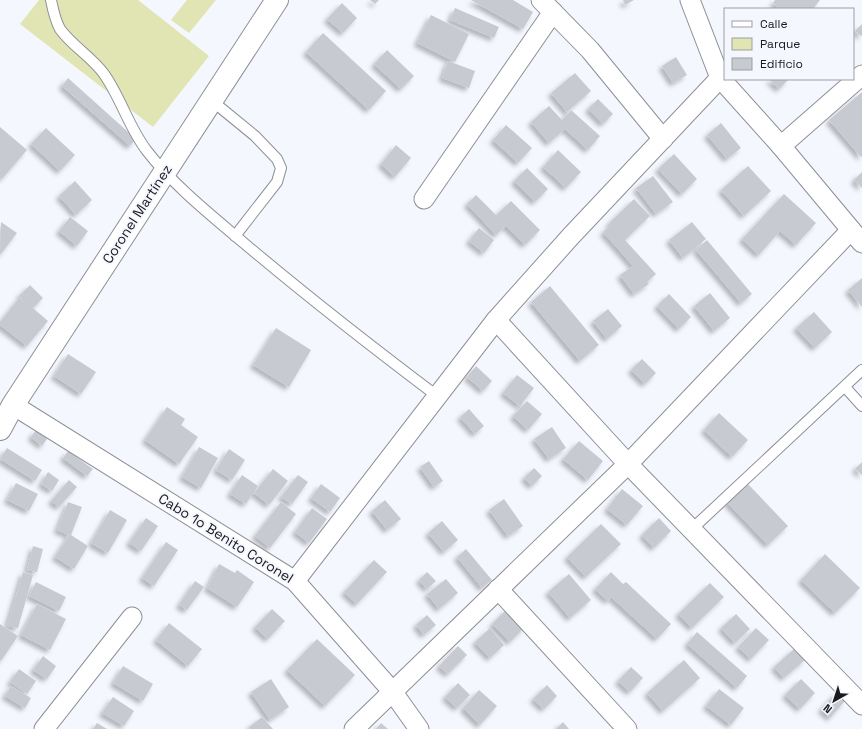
<svg xmlns="http://www.w3.org/2000/svg" width="862" height="729" viewBox="0 0 862 729" font-family="'Space Grotesk',sans-serif">
<defs>
<filter id="shadow"><feDropShadow dx="-3.5" dy="3.5" stdDeviation="2" flood-color="#0004"/></filter>
</defs>
<rect width="100%" height="100%" fill="#f5f7fe"/>
<g fill="#e1e5b3">
<polygon points="39,0 138,0 209,56 153,127 20,24"/>
<polygon points="187,0 216,0 189,33 171,20"/>
</g>
<g fill="#c8cad2" filter="url(#shadow)">
<polygon points="370,0 379,0 375,4"/>
<polygon points="471,0 513,0 533,12 523,29"/>
<polygon points="623,0 634,0 625,5"/>
<polygon points="775,0 820,0 813,9 780,9 773,3"/>
<polygon points="342,3 357,18 343,33 327,19"/>
<polygon points="455,8 499,27 494,38 450,20"/>
<polygon points="431,15 469,34 455,62 417,43"/>
<polygon points="862,24 862,35 861,36 855,31"/>
<polygon points="323,33 386,91 369,110 306,52"/>
<polygon points="387,50 414,76 401,89 374,64"/>
<polygon points="676,57 687,75 673,83 662,66"/>
<polygon points="448,61 475,71 469,88 442,78"/>
<polygon points="575,73 591,91 567,112 551,93"/>
<polygon points="68,78 136,139 130,146 62,86"/>
<polygon points="769,79 789,79 779,89"/>
<polygon points="862,92 862,156 861,157 829,120"/>
<polygon points="598,99 613,114 603,124 588,109"/>
<polygon points="549,106 562,120 571,110 600,136 588,150 565,129 549,143 531,122"/>
<polygon points="721,123 741,148 727,159 707,135"/>
<polygon points="506,125 532,148 518,163 493,140"/>
<polygon points="0,127 27,150 2,179 0,178"/>
<polygon points="46,128 75,155 60,171 31,144"/>
<polygon points="396,145 411,158 395,177 381,164"/>
<polygon points="558,150 581,172 566,188 543,167"/>
<polygon points="674,154 697,179 682,194 658,169"/>
<polygon points="748,166 771,191 744,216 721,190"/>
<polygon points="527,168 548,189 535,202 514,181"/>
<polygon points="862,172 862,188 854,180"/>
<polygon points="653,176 673,202 656,214 636,188"/>
<polygon points="75,181 92,200 76,215 59,196"/>
<polygon points="784,194 816,223 796,245 780,231 759,255 742,239"/>
<polygon points="476,195 496,215 511,201 540,230 525,245 506,226 496,235 467,204"/>
<polygon points="634,199 650,216 625,240 656,274 647,282 649,284 634,294 620,275 633,266 603,232 611,225 609,223"/>
<polygon points="70,217 88,231 77,246 59,231"/>
<polygon points="1,222 17,233 1,254 0,253"/>
<polygon points="692,222 706,239 683,258 669,240"/>
<polygon points="479,228 494,240 484,253 469,241"/>
<polygon points="707,240 752,294 741,303 696,250"/>
<polygon points="862,278 862,307 848,290"/>
<polygon points="30,285 43,298 33,308 48,321 27,346 0,325 0,322 19,298 31,307 19,296"/>
<polygon points="550,286 599,345 580,361 531,302"/>
<polygon points="710,293 730,318 714,331 694,306"/>
<polygon points="669,294 691,317 679,329 657,306"/>
<polygon points="608,309 622,326 607,339 593,321"/>
<polygon points="814,312 832,332 815,348 796,328"/>
<polygon points="276,328 311,350 289,387 253,365"/>
<polygon points="68,354 96,372 81,394 54,376"/>
<polygon points="642,359 656,373 645,384 631,370"/>
<polygon points="476,366 492,381 483,391 467,377"/>
<polygon points="517,375 534,388 520,406 503,393"/>
<polygon points="527,401 542,414 528,430 513,416"/>
<polygon points="167,407 185,419 181,425 198,437 179,464 145,440"/>
<polygon points="469,409 484,426 475,434 460,417"/>
<polygon points="719,413 748,440 732,457 704,430"/>
<polygon points="552,427 566,448 549,459 534,439"/>
<polygon points="36,430 47,439 42,446 31,437"/>
<polygon points="579,441 603,461 588,480 563,459"/>
<polygon points="199,447 218,458 201,488 182,477"/>
<polygon points="7,448 42,470 35,481 0,459"/>
<polygon points="229,449 245,460 232,480 216,470"/>
<polygon points="68,451 93,469 87,476 63,458"/>
<polygon points="429,461 443,481 434,487 420,467"/>
<polygon points="862,462 862,475 855,469"/>
<polygon points="534,468 542,476 532,486 524,478"/>
<polygon points="273,469 288,481 269,505 254,493"/>
<polygon points="48,472 59,480 52,491 41,484"/>
<polygon points="242,475 258,486 246,504 230,494"/>
<polygon points="298,475 308,482 292,504 281,497"/>
<polygon points="69,480 77,487 59,507 51,501"/>
<polygon points="16,483 38,494 29,511 7,500"/>
<polygon points="747,483 788,526 768,545 727,502"/>
<polygon points="321,484 340,498 330,512 311,498"/>
<polygon points="622,489 643,506 627,525 607,509"/>
<polygon points="504,499 523,526 508,536 489,510"/>
<polygon points="385,500 401,519 387,530 372,511"/>
<polygon points="68,502 82,507 71,535 88,546 74,569 55,557 69,535 57,530"/>
<polygon points="281,502 296,514 270,548 255,536"/>
<polygon points="312,508 327,519 309,543 295,532"/>
<polygon points="110,510 127,520 108,553 91,543"/>
<polygon points="146,518 158,526 141,551 129,543"/>
<polygon points="659,518 671,531 654,548 642,535"/>
<polygon points="442,521 458,540 444,552 428,533"/>
<polygon points="601,524 621,544 586,577 567,557"/>
<polygon points="166,542 178,550 154,586 142,578"/>
<polygon points="33,546 43,549 37,572 27,570"/>
<polygon points="466,549 492,580 482,588 457,557"/>
<polygon points="825,554 860,588 835,613 801,580"/>
<polygon points="374,560 387,572 357,604 344,592"/>
<polygon points="219,564 235,573 237,570 254,582 237,607 207,588"/>
<polygon points="23,572 33,575 18,628 7,626"/>
<polygon points="427,572 436,581 427,589 419,580"/>
<polygon points="611,572 623,584 626,582 671,624 657,639 611,597 608,601 595,589"/>
<polygon points="569,574 591,600 570,618 548,592"/>
<polygon points="446,579 458,593 439,609 427,594"/>
<polygon points="195,581 204,587 187,610 179,605"/>
<polygon points="36,582 66,597 59,611 29,596"/>
<polygon points="710,583 724,597 692,628 678,614"/>
<polygon points="37,604 66,619 50,650 21,635"/>
<polygon points="272,609 285,621 268,639 255,627"/>
<polygon points="507,609 525,627 510,642 492,624"/>
<polygon points="736,614 750,629 735,643 721,628"/>
<polygon points="427,615 436,625 424,635 416,625"/>
<polygon points="169,623 202,649 188,666 156,640"/>
<polygon points="0,624 18,636 1,661 0,660"/>
<polygon points="490,628 504,645 490,658 475,642"/>
<polygon points="756,628 769,640 751,659 738,647"/>
<polygon points="697,632 747,676 737,688 687,644"/>
<polygon points="317,639 355,675 325,706 287,670"/>
<polygon points="458,646 467,655 448,674 439,666"/>
<polygon points="795,648 806,659 784,678 774,667"/>
<polygon points="43,656 56,666 47,679 33,670"/>
<polygon points="684,660 700,678 663,711 647,693"/>
<polygon points="123,666 153,684 143,701 113,683"/>
<polygon points="631,667 643,678 630,692 618,681"/>
<polygon points="19,669 36,681 27,694 10,682"/>
<polygon points="271,679 289,707 270,720 251,692"/>
<polygon points="801,679 815,693 800,709 785,695"/>
<polygon points="458,683 470,695 457,708 445,697"/>
<polygon points="547,685 557,696 544,709 533,699"/>
<polygon points="11,686 31,698 25,708 5,696"/>
<polygon points="719,689 744,708 731,725 706,706"/>
<polygon points="479,690 497,706 480,725 463,708"/>
<polygon points="836,693 845,701 830,718 821,709"/>
<polygon points="113,697 134,711 124,726 102,713"/>
<polygon points="262,717 273,729 250,729 249,727"/>
<polygon points="563,722 569,729 556,729"/>
<polygon points="97,723 107,729 93,729"/>
<polygon points="381,723 388,729 376,729"/>
</g>
<g fill="none" stroke-linecap="round" stroke-linejoin="round">
<g stroke="#8e9098" stroke-width="12">
<g id="lane">
<path d="M51,0c2,10 4,20 9,29 12,17 32,28 44,45 17,24 25,54 43,77 26,34 65,65 98,93 63,53 127,103 192,152"/>
<polyline points="211,100 255,136 277,159 281,168 277,182 235,236"/>
<polyline points="845,387 862,406"/>
<polyline points="692,529 862,370"/>
</g>
</g>
<g stroke="#8e9098" stroke-width="21">
<g id="street">
<polyline points="541,0 590,50 663,139"/>
<polyline points="690,0 720,78 781,146 862,243"/>
<polyline points="781,146 862,75"/>
<polyline points="424,199 553,12"/>
<polyline points="496,320 628,464 862,705"/>
<polyline points="13,405 295,581 392,691 419,729"/>
<polyline points="295,581 496,320 571,236 720,78"/>
<polyline points="498,589 627,729"/>
<polyline points="44,729 132,617"/>
<polyline points="354,729 628,464 851,230"/>
</g>
</g>
<g stroke="#8e9098" stroke-width="24">
<polyline id="secondary" points="0,429 13,405 277,0"/>
</g>
<use href="#lane" stroke="#fff" stroke-width="10"/>
<use href="#street" stroke="#fff" stroke-width="19"/>
<use href="#secondary" stroke="#fff" stroke-width="22"/>
</g>
<g text-anchor="middle" dominant-baseline="central" stroke-width="4" stroke-linejoin="round" paint-order="stroke">
<g font-size="14" fill="#1a1a1d" stroke="#f5f7fe">
<text transform="translate(137 214) rotate(-57)">Coronel Martínez</text>
<text transform="translate(226 538) rotate(32)">Cabo 1o Benito Coronel</text>
</g>
</g>
<rect x="724" y="8" width="130" height="72" fill="#f5f7fe" stroke="#9d9fa4"/>
<rect x="732" y="21" width="20" height="6" fill="#ffffff" stroke="#9d9fa4"/>
<text x="760" y="28" font-size="12" fill="#1a1a1d">Calle</text>
<rect x="732" y="38" width="20" height="12" fill="#e1e5b3" stroke="#9d9fa4"/>
<text x="760" y="48" font-size="12" fill="#1a1a1d">Parque</text>
<rect x="732" y="58" width="20" height="12" fill="#c8cad2" stroke="#9d9fa4"/>
<text x="760" y="68" font-size="12" fill="#1a1a1d">Edificio</text>
<g transform="translate(834 701) rotate(219)" stroke="#f5f7fe" stroke-width="3" paint-order="stroke">
<path d="M0-3L7 15L0 10L-7 15Z" fill="#1a1a1d"/>
<text y="-6" font-size="11" font-weight="bold" text-anchor="middle" fill="#1a1a1d">N</text>
</g>
</svg>
